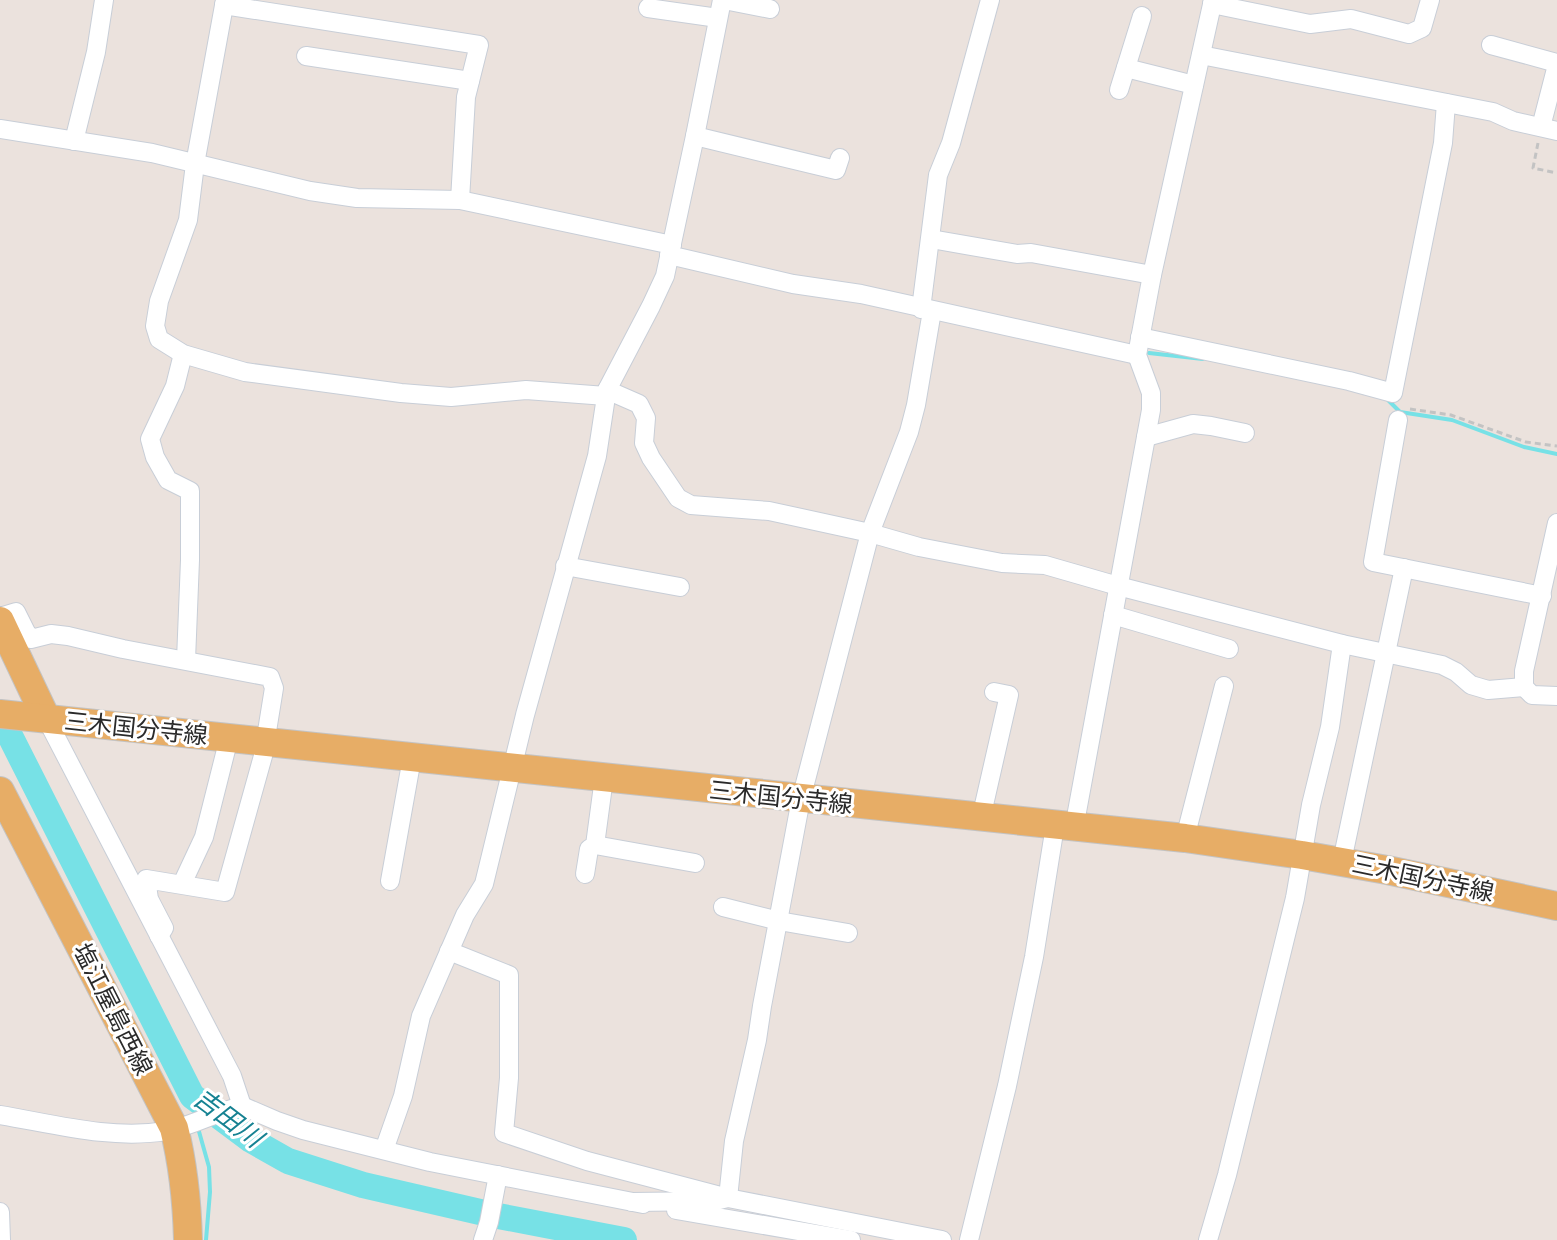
<svg xmlns="http://www.w3.org/2000/svg" width="1557" height="1240" viewBox="0 0 1557 1240" font-family="Poppins,'Noto Sans JP',sans-serif">
<rect width="100%" height="100%" fill="#ebe2dd"/>
<g fill="none" stroke-linecap="round" stroke-linejoin="round">
<g stroke="#77e1e6" stroke-width="4">
<polyline points="1149,353 1203,359"/>
<polyline points="1387,399 1400,412 1452,420 1524,447 1557,454"/>
<polyline points="192,1096 196,1116"/>
<polyline points="198,1128 209,1167 210,1192 206,1240"/>
</g>
<polyline stroke="#77e1e6" stroke-width="26" points="0,716 192,1096 251,1140 288,1161 363,1185 493,1215 624,1240"/>
<g stroke="#c8ced7" stroke-width="20">
<g id="minor">
<polyline points="225,0 195,164 188,220 159,301 155,326 159,339 183,354 245,372 401,393 451,397 526,390 606,396"/>
<polyline points="724,0 770,9"/>
<polyline points="1212,4 1310,24 1351,19 1409,34 1422,28 1430,0"/>
<polyline points="224,5 479,45 466,97 460,200"/>
<polyline points="648,8 718,18"/>
<polyline points="1491,45 1557,63"/>
<polyline points="1201,55 1493,112 1513,121 1557,131"/>
<polyline points="306,56 470,81"/>
<polyline points="1126,68 1194,85"/>
<polyline points="1119,90 1142,16"/>
<polyline points="1541,127 1557,65"/>
<polyline points="0,129 152,153 310,191 357,198 460,200 672,245"/>
<polyline points="695,136 836,170 840,158"/>
<polyline points="74,141 96,52 104,0"/>
<polyline points="931,239 1017,254 1031,253 1152,275"/>
<polyline points="669,255 793,284 861,294 1137,355"/>
<polyline points="921,309 938,175 951,143 990,0"/>
<polyline points="1140,337 1349,381 1393,393 1443,143 1446,103"/>
<polyline points="183,354 175,386 150,439 155,457 168,480 190,491 190,560 186,660"/>
<polyline points="607,390 639,404 646,418 644,443 651,458 678,498 691,505 769,511 870,533 919,547 1002,563 1045,565 1118,586 1342,644 1442,665 1456,672 1471,685 1488,690 1524,687"/>
<polyline points="1398,420 1373,562 1542,596"/>
<polyline points="1146,437 1193,424 1211,426 1245,433"/>
<polyline points="1557,523 1524,671 1524,687 1532,695 1557,696"/>
<polyline points="565,566 680,587"/>
<polyline points="1113,615 1229,649"/>
<polyline points="0,617 16,612 26,632 31,639 51,634 68,636 123,649 270,677 274,688 263,756 225,892 146,879 149,899 164,928 159,936"/>
<polyline points="46,718 232,1076 242,1106"/>
<polyline points="981,818 1009,695 994,692"/>
<polyline points="1074,828 1151,410 1151,393 1137,355 1152,275 1213,0"/>
<polyline points="1185,838 1224,686"/>
<polyline points="595,845 695,863"/>
<polyline points="1342,861 1404,568"/>
<polyline points="585,874 589,849 595,845 604,778"/>
<polyline points="390,881 412,758"/>
<polyline points="182,884 204,837 229,738"/>
<polyline points="723,907 779,921 848,933"/>
<polyline points="449,951 509,975 509,1078 504,1133 587,1161 728,1198 942,1240"/>
<path d="M0,1115c54,9 111,25 166,16 26,-5 50,-19 76,-25l35,15 26,9 127,32 213,42"/>
<polyline points="384,1150 403,1096 421,1016 465,915 484,884 525,715 597,456 607,390 651,306 665,276 695,136 722,0"/>
<polyline points="632,1202 715,1201 728,1198 734,1141 757,1040 762,1006 801,799 870,533 909,432 916,405 932,311"/>
<polyline points="676,1210 851,1240"/>
<polyline points="0,1212 1,1240"/>
<polyline points="483,1240 489,1222 498,1175"/>
<polyline points="969,1240 1007,1086 1034,957 1055,826"/>
<polyline points="1208,1240 1227,1175 1295,898 1311,805 1330,727 1342,644"/>
</g>
</g>
<g stroke="#c3c3c3" stroke-width="30">
<g id="primary">
<polyline points="0,621 46,718"/>
<polyline points="0,714 1185,838 1302,855 1387,870 1557,906"/>
<path d="M0,791l174,337c9,36 13,75 14,112"/>
</g>
</g>
<g stroke="#c3c3c3" stroke-width="3" stroke-dasharray="6 4" stroke-linecap="butt">
<polyline points="1538,143 1533,168 1557,173"/>
<polyline points="1410,409 1451,415 1526,442 1557,446"/>
</g>
<use href="#minor" stroke="#fff" stroke-width="18"/>
<use href="#primary" stroke="#e7ad66" stroke-width="28"/>
</g>
<g text-anchor="middle" dominant-baseline="central" stroke-width="6" stroke-linejoin="round" paint-order="stroke">
<g font-size="24" fill="#2a2a2a" stroke="#fff">
<text transform="translate(136 728) rotate(6)">三木国分寺線</text>
<text transform="translate(781 797) rotate(6)">三木国分寺線</text>
<text transform="translate(1423 878) rotate(12)">三木国分寺線</text>
<text transform="translate(113 1009) rotate(63)">塩江屋島西線</text>
</g>
<g font-size="26" font-style="italic" fill="#168292" stroke="#fff">
<text transform="translate(228 1118) rotate(37)">吉田川</text>
</g>
</g>
</svg>
